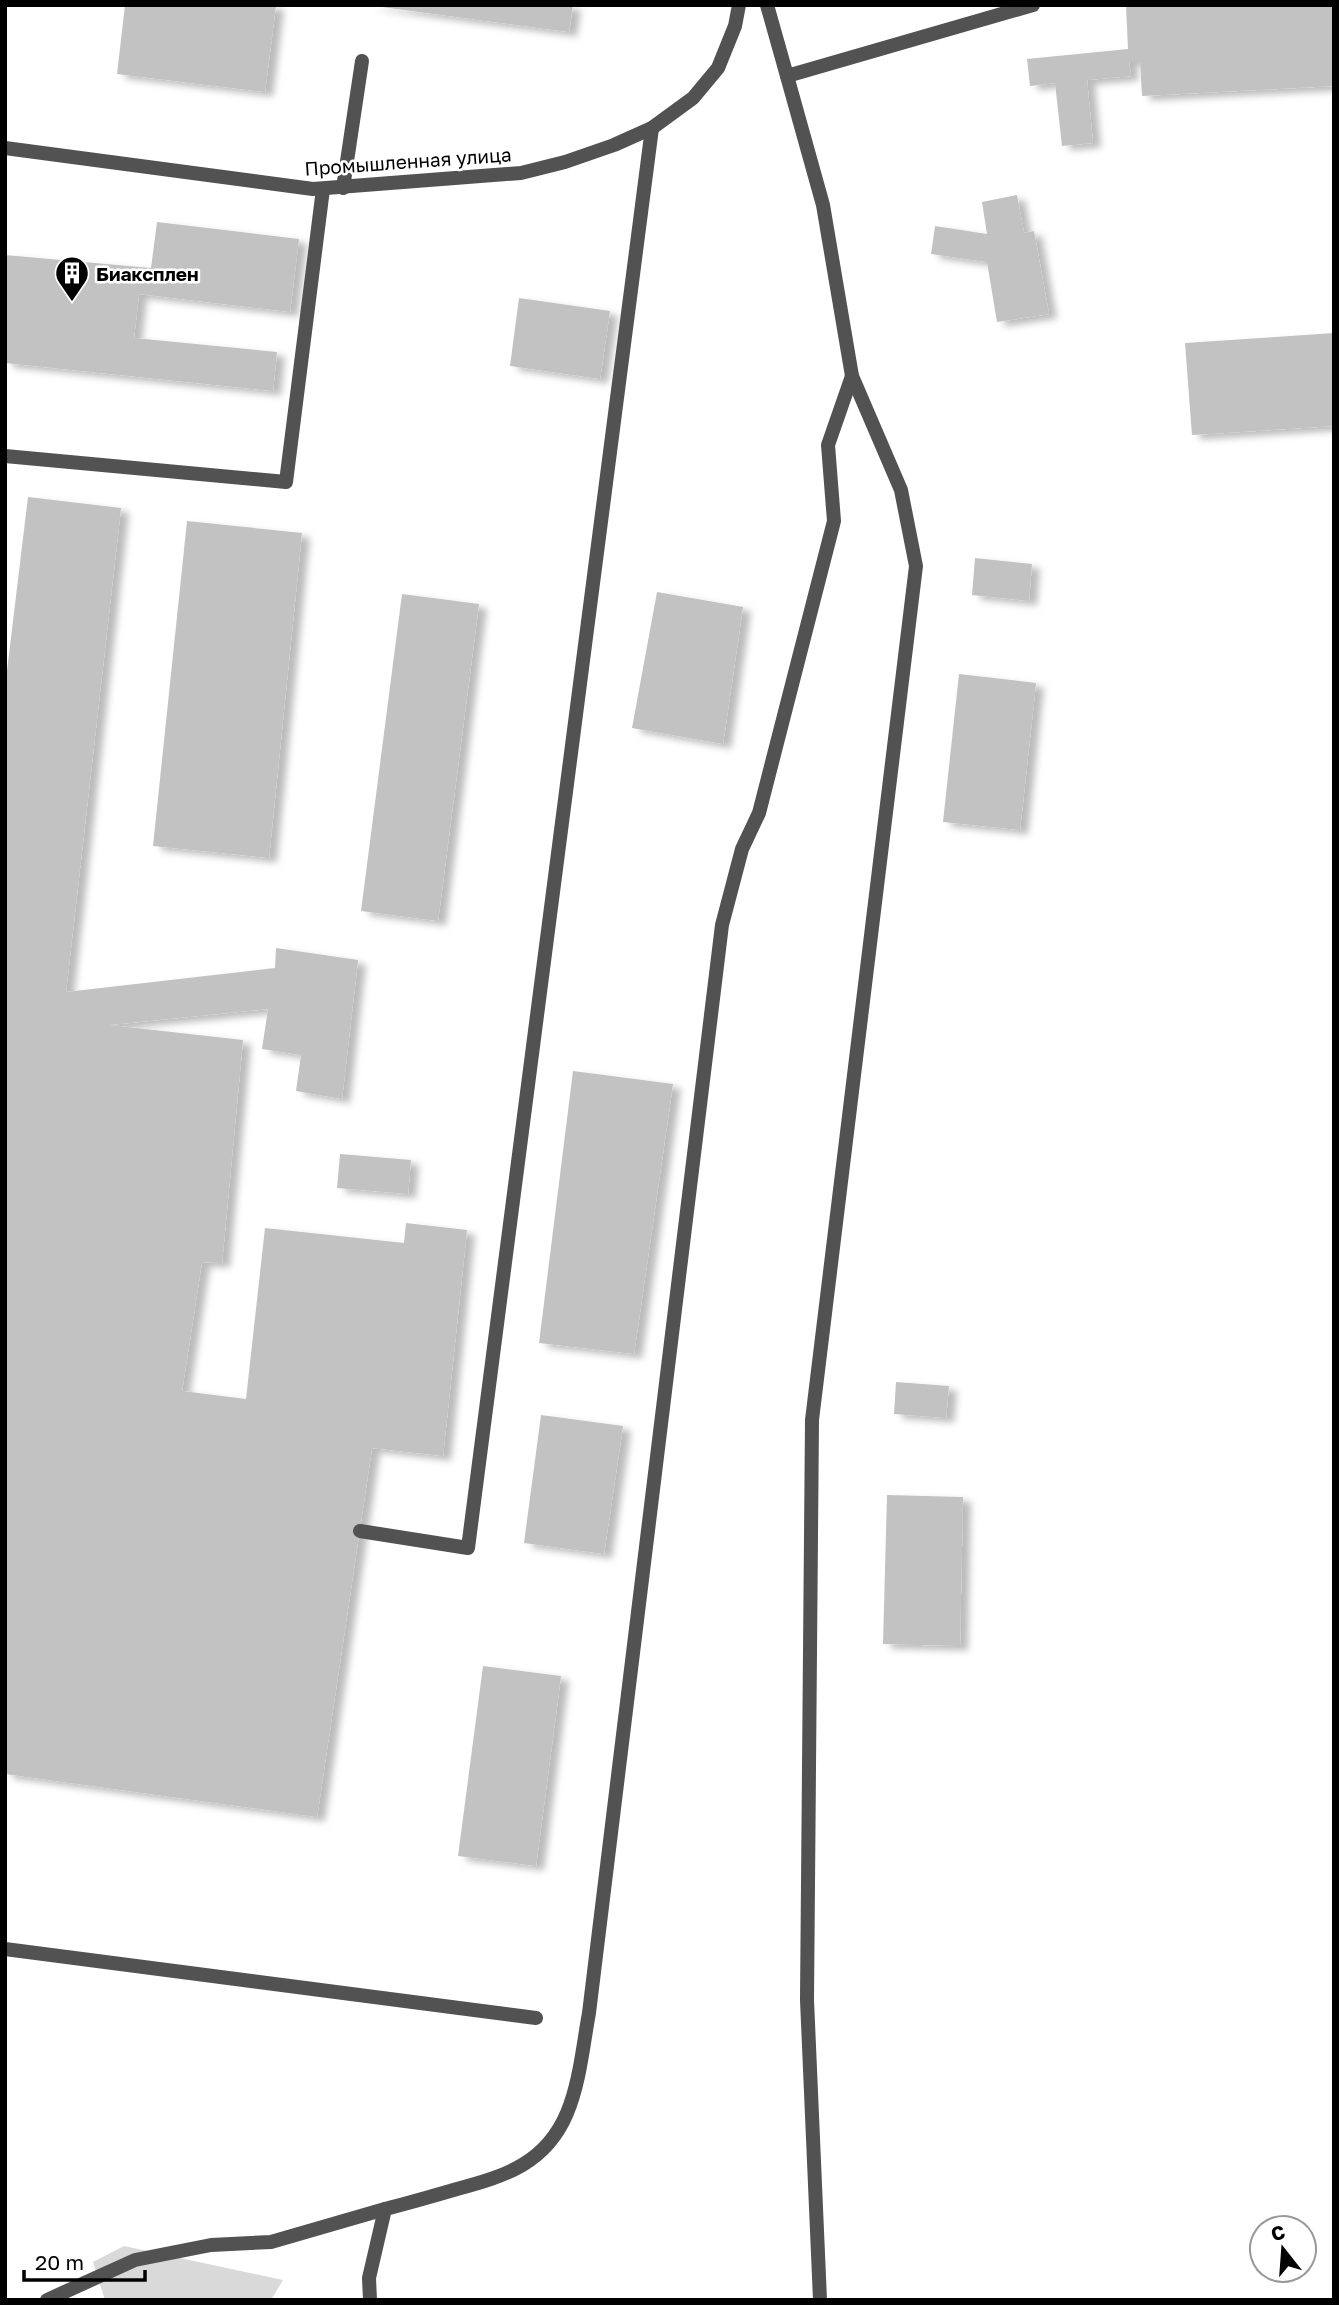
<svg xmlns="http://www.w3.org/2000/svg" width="1339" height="2305" viewBox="0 0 1339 2305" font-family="'Golos Text',sans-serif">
<defs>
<filter id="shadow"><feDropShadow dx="8" dy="4.5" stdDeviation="3.5" flood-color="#0004"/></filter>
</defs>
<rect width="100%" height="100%" fill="#fff"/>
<polygon fill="#d9d9d9" points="124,2246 283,2280 271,2300 105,2300 93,2262"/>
<g fill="#c2c2c2" filter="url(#shadow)">
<polygon points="125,5 276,5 265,92 117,74"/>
<polygon points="367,5 573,5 569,32"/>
<polygon points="1126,5 1334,5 1334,86 1142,96 1140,61 1129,61 1131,76 1087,80 1093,143 1062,146 1055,83 1030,86 1027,59 1128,49"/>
<polygon points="1017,195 1024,233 1034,231 1049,314 997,322 987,262 931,254 935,226 987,234 982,202"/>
<polygon points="157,222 299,239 290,312 139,294 134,338 277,352 273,391 5,363 5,255 151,268"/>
<polygon points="519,298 610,311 600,379 510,366"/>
<polygon points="1334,333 1334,426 1192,435 1185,343"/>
<polygon points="28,497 121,508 66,992 275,968 276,948 358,960 342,1099 296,1091 301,1055 262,1049 268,1009 109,1025 243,1040 222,1263 202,1262 182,1391 246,1399 265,1228 404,1243 406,1223 467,1230 443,1456 372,1448 317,1817 5,1774 5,687"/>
<polygon points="187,521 302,533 269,858 153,846"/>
<polygon points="975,558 1032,564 1029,601 972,595"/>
<polygon points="657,592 743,607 723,744 632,728"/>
<polygon points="402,594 479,604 438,921 361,911"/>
<polygon points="959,674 1036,683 1020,830 943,822"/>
<polygon points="573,1071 673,1084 634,1354 539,1343"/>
<polygon points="340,1154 411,1160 408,1194 337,1188"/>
<polygon points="896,1382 949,1386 946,1418 894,1414"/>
<polygon points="541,1415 623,1426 604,1554 524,1543"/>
<polygon points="887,1495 963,1497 960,1646 883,1644"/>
<polygon points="483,1666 561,1676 536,1866 458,1856"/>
</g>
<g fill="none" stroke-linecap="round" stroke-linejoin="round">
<g stroke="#525252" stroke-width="14">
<polyline points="767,5 787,76 1033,5"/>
<polyline points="787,76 823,205 852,376 901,490 916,566 812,1420 807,2000 820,2300"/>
<polyline points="343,188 362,61"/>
<polyline points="5,456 286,482 323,189"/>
<polyline points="360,1531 468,1548 652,128"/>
<polyline points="5,1949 536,2018"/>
<polyline points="47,2300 135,2260 211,2245 271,2242 385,2209"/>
<path d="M370,2300l-1,-22 16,-69c24,-6 48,-13 72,-20 49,-13 89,-26 110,-76 13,-31 16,-68 22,-100l133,-1088 20,-76 17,-36 75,-292 -6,-76 24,-69"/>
</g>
<polyline stroke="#525252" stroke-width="14" points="5,148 313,189 521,173 565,162 614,145 652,128 693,98 718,68 735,26 739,5"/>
</g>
<defs>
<g id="building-pin" transform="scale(1.75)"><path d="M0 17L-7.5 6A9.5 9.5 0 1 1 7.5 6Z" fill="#000" stroke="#fff"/><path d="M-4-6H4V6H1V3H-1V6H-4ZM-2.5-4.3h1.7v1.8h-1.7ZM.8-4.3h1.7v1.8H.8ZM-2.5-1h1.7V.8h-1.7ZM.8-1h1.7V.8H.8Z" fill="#fff"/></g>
</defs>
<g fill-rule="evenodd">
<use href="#building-pin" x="72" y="273"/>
</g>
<g text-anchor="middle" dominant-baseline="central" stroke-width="5" stroke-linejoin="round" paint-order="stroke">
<g font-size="19" fill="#000" stroke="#fff">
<text transform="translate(408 161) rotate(-4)">Промышленная улица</text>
</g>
<g font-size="19" font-weight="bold" fill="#000" stroke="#fff" text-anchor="start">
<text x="96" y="273">Биаксплен</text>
</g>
</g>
<rect width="1339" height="2305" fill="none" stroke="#000000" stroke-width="14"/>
<g transform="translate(1283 2249) rotate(343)"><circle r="33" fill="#ffffff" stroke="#999999" stroke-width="2"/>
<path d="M0-5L12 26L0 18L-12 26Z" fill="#000000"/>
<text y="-10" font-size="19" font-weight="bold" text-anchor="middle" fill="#000000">С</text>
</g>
<path d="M24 2270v10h121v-10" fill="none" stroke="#000000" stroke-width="3.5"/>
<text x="35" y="2270" font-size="21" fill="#000000" stroke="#ffffff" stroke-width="5" paint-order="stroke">20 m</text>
</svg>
